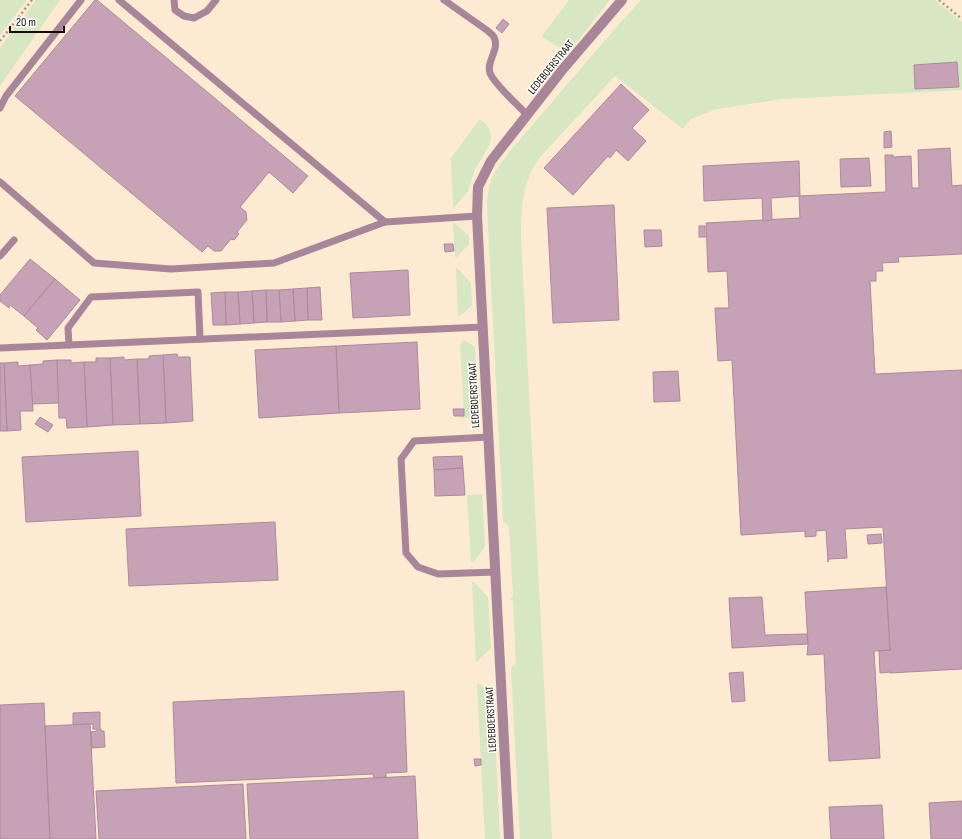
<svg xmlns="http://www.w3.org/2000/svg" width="962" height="839" viewBox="0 0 962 839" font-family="'Sofia Sans Condensed',sans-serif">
<rect width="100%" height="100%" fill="#fdead2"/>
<g fill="#d7e6c3">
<polygon points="0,0 27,0 0,35"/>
<polygon points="36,0 60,0 0,86 0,48"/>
<path d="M569,0h41l-33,42c-14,12 -23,3 -35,-6z"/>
<path d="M641,0h294l27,22v68l-181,9 -64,10 -26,10 -8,10 -68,-53 -75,81c-18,25 -19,51 -19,80l31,602h-32l-9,-171 5,-5 -3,-62 -3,-2 3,-3 -4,-70 -6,-5 -2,-43 -14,-271c0,-12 2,-24 8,-35 13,-20 32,-41 48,-59 32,-38 64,-76 98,-113z"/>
<polygon points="480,119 484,122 489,128 491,136 490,144 475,169 468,191 453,209 451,158"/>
<polygon points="453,222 469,236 469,244 457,257 455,257"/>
<polygon points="456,268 457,268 471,283 472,305 461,315 458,316"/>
<polygon points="464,340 475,347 478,408 470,418 460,418 460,416 464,416 460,345"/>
<polygon points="482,494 485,547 474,561 471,562 467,495"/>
<polygon points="472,582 475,583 488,597 491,648 478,661 476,662"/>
<polygon points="477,684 480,684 493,696 500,839 485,839"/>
</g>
<g fill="#c7a1b5" stroke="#ab8a9b">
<polygon points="95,0 97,0 308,176 293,193 269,172 240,207 246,212 247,220 237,232 239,234 234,240 231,239 221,251 214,251 208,246 202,252 15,96"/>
<polygon points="503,19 509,24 502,33 496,28"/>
<polygon points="957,62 959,87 915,89 914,65"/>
<polygon points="621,84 649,110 632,128 646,141 628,161 616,150 610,158 608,156 573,195 544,168"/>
<polygon points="891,131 892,147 884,148 884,132"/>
<polygon points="950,148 952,186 962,185 962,254 898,257 899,262 882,263 883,271 876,271 876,281 870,281 875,374 962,370 962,669 890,673 890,672 880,673 879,651 890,650 883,527 845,529 847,558 829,559 828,562 826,530 816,531 816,536 805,537 805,531 741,535 732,360 718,361 715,308 729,308 727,271 708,272 706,223 800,218 799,196 886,192 885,155 893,155 893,157 911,156 912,188 919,188 918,150"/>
<polygon points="869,158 871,186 841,187 840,159"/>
<polygon points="799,161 800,196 771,198 772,220 763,221 762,198 704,201 703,166"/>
<polygon points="614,205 619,320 553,323 547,208"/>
<rect x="699" y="226" width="6" height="11"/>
<polygon points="644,230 661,230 662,246 645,247"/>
<polygon points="444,244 453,244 454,251 445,252"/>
<polygon points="30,259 55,279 24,316 10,305 9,308 0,301 0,295"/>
<polygon points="408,270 410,315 353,318 350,273"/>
<polygon points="55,279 80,300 47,340 36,330 38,328 24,316"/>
<polygon points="320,287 322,320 308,320 307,288"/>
<polygon points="307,288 308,320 295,321 293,289"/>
<polygon points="293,289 295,321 281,322 279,290"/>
<polygon points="266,290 279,290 281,322 267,322"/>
<polygon points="266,290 267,322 254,323 252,291"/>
<polygon points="252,291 254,323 240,324 238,292"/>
<polygon points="225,292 238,292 240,324 226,325"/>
<polygon points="225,292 226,325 213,325 211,293"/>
<polygon points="417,342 420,409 339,413 336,346"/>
<polygon points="336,346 339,413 259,418 255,350"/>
<polygon points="177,354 178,357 190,357 193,421 166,423 163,355"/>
<polygon points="163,355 166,423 140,424 137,359 149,359 149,356"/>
<polygon points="124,357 124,360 137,359 140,424 113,425 110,358"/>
<polygon points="96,358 110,358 113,425 87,427 84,362 96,362"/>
<polygon points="57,360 59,403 32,404 30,365 43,364 43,361"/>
<polygon points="57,360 71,360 71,363 84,362 87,427 67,428 66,418 59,418"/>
<polygon points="18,362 18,366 30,365 33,411 20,411 21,430 7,431 4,363"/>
<polygon points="0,363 4,363 7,431 0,431"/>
<polygon points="678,371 680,401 654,402 653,372"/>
<polygon points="453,409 464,409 464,416 454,416"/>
<polygon points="40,417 53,425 48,432 35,424"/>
<polygon points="138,451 141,516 26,522 22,457"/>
<polygon points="462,456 463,468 434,470 433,457"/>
<polygon points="463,468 465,495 435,496 434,470"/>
<polygon points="275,522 278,580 129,586 126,529"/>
<polygon points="881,534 882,543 868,544 867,535"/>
<polygon points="886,587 890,650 874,651 880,758 829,761 824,654 807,655 808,644 805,592"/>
<polygon points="762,597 765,635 807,634 808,644 732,648 729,598"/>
<polygon points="743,672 745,701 732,702 729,673"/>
<polygon points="404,691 407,772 386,773 386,777 374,778 373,774 176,783 173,702"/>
<polygon points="44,703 50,839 0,839 0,705"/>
<polygon points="100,712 100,729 101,729 101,731 104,731 105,747 92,748 91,732 97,731 97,729 93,729 93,724 73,725 73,713"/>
<polygon points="90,724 96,839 50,839 45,726"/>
<polygon points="474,759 481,759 481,765 475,766"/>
<polygon points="415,776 418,839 250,839 247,784"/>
<polygon points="243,784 246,839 99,839 96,791"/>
<polygon points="962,801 962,839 931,839 929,803"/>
<polygon points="882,805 884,839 831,839 829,807"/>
</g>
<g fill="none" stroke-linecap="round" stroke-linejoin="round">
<g stroke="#a69785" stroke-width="2.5" stroke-dasharray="2 3" stroke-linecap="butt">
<polyline points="939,0 962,19"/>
<polyline points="0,41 32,0"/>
</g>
<g stroke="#a88599" stroke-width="7">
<polyline points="119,0 385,222"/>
<polyline points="174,0 175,10 184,16 194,18 207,11 216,0"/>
<path d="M444,0l44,31c2,2 5,4 6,6 6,13 -8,24 -4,36 4,11 29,33 37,42"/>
<polyline points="0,108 6,96 81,0"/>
<polyline points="0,182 94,263 171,269 274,263 385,222 477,216"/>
<polyline points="0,256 14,240"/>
<polyline points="69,345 68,328 91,297 198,292 200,339"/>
<polyline points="0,348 483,327"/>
<polyline points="489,437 414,441 401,459 406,553 418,567 438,574 496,572"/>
</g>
<polyline stroke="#a88599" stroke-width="10" points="509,839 477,216 478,187 491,161 563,69 622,0"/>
</g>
<g text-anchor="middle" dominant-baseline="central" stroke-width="3" stroke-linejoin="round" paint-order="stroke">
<g font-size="11" fill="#140c04" stroke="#fff">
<text transform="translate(551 67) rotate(-51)">LEDEBOERSTRAAT</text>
<text transform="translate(474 395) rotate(-93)">LEDEBOERSTRAAT</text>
<text transform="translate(491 719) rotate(-93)">LEDEBOERSTRAAT</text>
</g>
</g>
<path d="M10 26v6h54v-6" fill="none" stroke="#140c04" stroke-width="2"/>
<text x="16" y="26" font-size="12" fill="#140c04" stroke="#ffffff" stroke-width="3" paint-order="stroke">20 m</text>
</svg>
